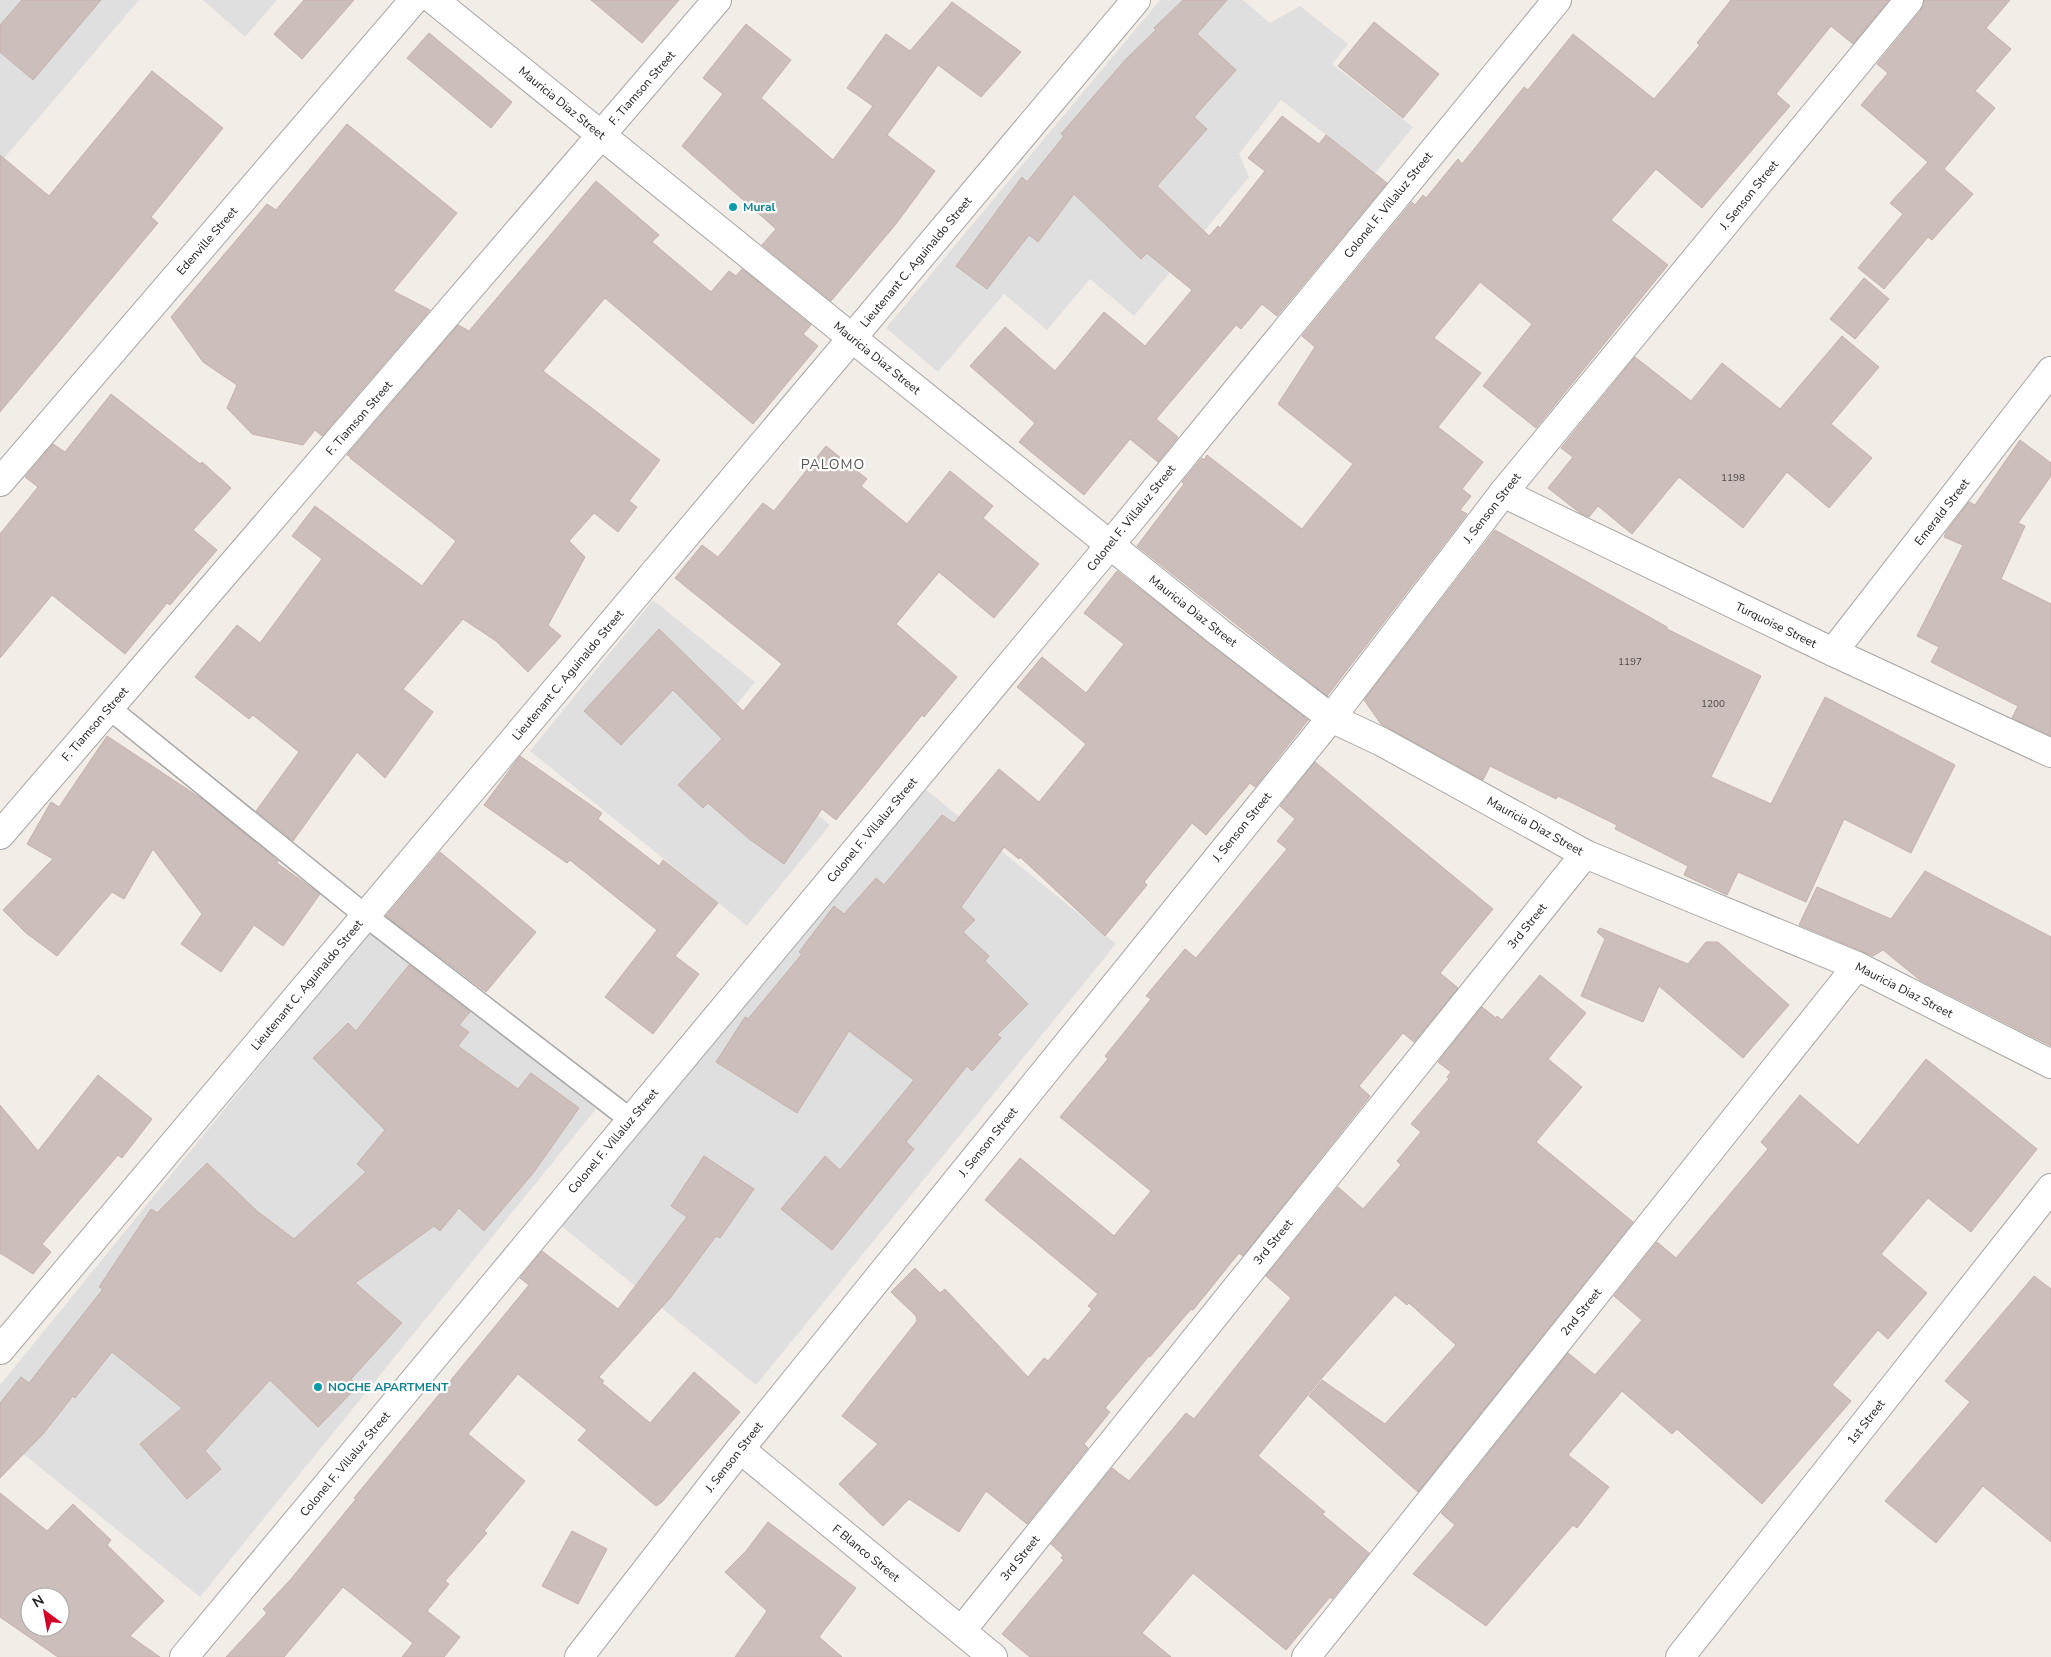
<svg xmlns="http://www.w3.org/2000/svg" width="2051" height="1657" viewBox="0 0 2051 1657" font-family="'Nunito Sans',sans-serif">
<rect width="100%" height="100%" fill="#f3ede8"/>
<g fill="#e0dfdf">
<polygon points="0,0 139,0 0,163"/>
<polygon points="203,0 277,0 245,37"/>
<polygon points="1160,0 1243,0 1270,23 1300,6 1348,44 1332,64 1413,127 1375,173 1281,100 1239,154 1249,177 1134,316 1090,279 1047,330 1004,294 938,372 886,328"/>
<polygon points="653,600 755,682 715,731 830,825 747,926 530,751"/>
<polygon points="919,784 1116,944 756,1385 559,1224"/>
<polygon points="372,928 596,1109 200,1597 0,1435 0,1385"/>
</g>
<g fill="#cbbebb" stroke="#c6b0a9" fill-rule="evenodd">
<polygon points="22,0 101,0 33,80 0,52 0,25"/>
<polygon points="304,0 354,0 302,59 274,34"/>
<polygon points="591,0 679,0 642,43"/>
<polygon points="1183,0 1227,0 1197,34 1236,70 1194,117 1207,129 1157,186 1209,236 1218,226 1220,228 1265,171 1248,158 1282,116 1319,144 1326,135 1387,183 1277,316 1262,304 1241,329 1236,325 1156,419 1178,437 1158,462 1130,439 1084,495 1019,442 1035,423 970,366 1005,327 1055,371 1104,312 1145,346 1192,290 1147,253 1141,259 1074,194 1038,242 1029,235 987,289 956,266 1022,177 1027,182 1064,136 1061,134 1126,59 1156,30 1154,28"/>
<polygon points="1731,0 1889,0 1853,44 1831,26 1776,94 1790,106 1702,208 1656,169 1611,220 1668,265 1536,428 1483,386 1532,324 1480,282 1434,338 1481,373 1438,427 1483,462 1462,489 1471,496 1460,510 1467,514 1327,696 1137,546 1184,484 1182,482 1202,458 1204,460 1207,455 1302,529 1353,464 1278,404 1315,347 1302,336 1412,202 1415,205 1423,195 1426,198 1458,159 1462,164 1524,87 1528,90 1573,34 1654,99 1700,45 1697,43"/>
<polygon points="1924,0 2010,0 1986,28 2011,49 1975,91 1995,108 1944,169 1973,194 1932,240 1928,237 1884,289 1858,268 1903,214 1890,203 1928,162 1861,105 1888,73 1877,64 1921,10"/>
<polygon points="952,2 1021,52 981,97 938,65 887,135 935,171 896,224 831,301 762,245 776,229 682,146 723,94 703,78 746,24 791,60 761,98 833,160 873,106 847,88 886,34 910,51"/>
<polygon points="1374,22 1439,74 1403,118 1338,66"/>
<polygon points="429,33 512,102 491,128 407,58"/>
<polygon points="152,71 223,128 151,217 158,223 0,412 0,155 49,196"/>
<polygon points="347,124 457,213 393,291 430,310 322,436 315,430 303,445 252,434 227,408 237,385 203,362 171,317 267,204 276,210"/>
<polygon points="596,181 659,235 652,242 711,292 729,271 736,276 742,269 811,325 803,334 818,346 753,424 605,298 543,371 660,460 629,501 637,507 618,532 594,513 569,541 585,557 548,625 561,636 528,672 496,641 463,619 403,689 433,712 385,778 357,752 293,841 256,811 299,752 253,715 249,719 195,677 237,625 260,643 322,559 292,536 315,506 422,586 456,541 350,458 351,457 347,455 458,325 469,331"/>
<polygon points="1864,278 1889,299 1855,339 1830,319"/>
<polygon points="1842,336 1879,367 1831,424 1872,458 1829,508 1787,472 1743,528 1679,477 1632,534 1598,506 1589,517 1580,513 1548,488 1573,457 1561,448 1635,357 1691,401 1722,363 1780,409"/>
<polygon points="111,394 200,464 202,462 231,488 193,530 217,550 170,605 167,603 125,654 52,595 0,658 0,534 38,487 25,477 53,444 65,452"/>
<polygon points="2020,440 2051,463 2051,476 2018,523 2025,526 2001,579 2051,604 2051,736 2012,718 2018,706 1931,662 1939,647 1917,636 1963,545 1944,537 1946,532 1969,502 1975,505"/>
<polygon points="826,446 867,479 861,486 907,524 950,471 993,506 983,518 1039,564 994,618 939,572 896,624 957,677 924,717 922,715 836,820 822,809 784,864 748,838 708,803 703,808 678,785 722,739 673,690 621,745 584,711 659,629 743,711 782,664 675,578 702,545 718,557 763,503 774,511"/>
<polygon points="1495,530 1667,627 1667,629 1761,676 1711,777 1771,804 1825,697 1955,765 1911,853 1844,819 1806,902 1738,872 1727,895 1684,875 1688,866 1615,829 1617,825 1558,796 1556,799 1490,766 1483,780 1381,724 1364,700"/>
<polygon points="1117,571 1308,720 1255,787 1250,783 1206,835 1192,823 1144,882 1147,885 1105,936 1020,857 1019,859 1004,847 961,907 975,920 963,932 989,956 985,961 1028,1004 997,1035 1001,1038 972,1071 967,1066 906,1142 914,1149 832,1250 781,1209 825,1156 840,1170 914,1080 849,1031 797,1113 716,1062 745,1017 748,1019 802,954 799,952 834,906 844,914 876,878 884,885 942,815 954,823 999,769 1039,802 1086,744 1017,687 1042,657 1086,693 1124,644 1084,613"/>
<polygon points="107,736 205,801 278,861 277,863 320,894 283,946 254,925 221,972 181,944 202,914 153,849 124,899 112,892 57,956 26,933 3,910 53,859 27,844 51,802 59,807"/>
<polygon points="520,756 602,813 598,819 659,866 663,860 718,903 675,956 699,974 653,1034 605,997 657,930 570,860 567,863 484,805"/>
<polygon points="1315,762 1493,909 1440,973 1458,988 1414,1042 1403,1033 1359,1086 1370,1096 1243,1256 1239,1253 1193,1310 1191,1309 1150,1357 1149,1356 1105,1408 1110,1412 1084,1444 1088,1448 1027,1524 986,1491 959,1532 909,1499 883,1526 839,1484 878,1444 842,1416 917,1321 916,1316 891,1292 915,1268 940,1293 945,1289 1028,1377 1044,1358 1048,1361 1092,1309 1088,1306 1098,1294 985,1200 1020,1158 1114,1236 1151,1191 1060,1117 1108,1059 1105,1056 1151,999 1146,996 1185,949 1196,958 1287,849 1277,841 1295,819 1280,806"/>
<polygon points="440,852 536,932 486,992 386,916"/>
<polygon points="1925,871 2051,937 2051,1046 1920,980 1883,950 1873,956 1799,925 1817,887 1891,919"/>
<polygon points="1600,928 1688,964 1706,942 1718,942 1789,1005 1743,1058 1659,986 1643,1022 1581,996 1605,939 1597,932"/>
<polygon points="409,965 470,1012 459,1025 469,1032 458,1046 518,1089 531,1073 579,1108 534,1172 484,1231 459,1208 440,1231 434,1226 355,1283 402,1323 351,1379 358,1386 318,1427 270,1380 205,1451 221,1469 187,1499 140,1444 182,1408 112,1352 75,1398 73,1396 43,1434 0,1478 0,1403 21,1377 29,1383 103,1289 99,1287 151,1209 157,1213 207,1163 257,1211 294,1239 366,1172 357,1164 385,1130 313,1058 348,1023 356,1031"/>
<polygon points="1540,975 1586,1013 1548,1059 1582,1087 1536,1142 1633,1222 1418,1492 1309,1396 1322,1380 1385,1424 1456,1345 1409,1303 1407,1305 1395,1295 1321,1379 1258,1456 1325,1512 1322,1514 1369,1553 1332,1599 1330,1597 1286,1650 1193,1573 1142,1633 1171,1657 1030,1657 1002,1634 1064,1560 1061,1558 1063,1555 1051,1544 1112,1468 1129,1481 1186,1413 1194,1419 1291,1298 1266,1276 1338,1187 1363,1209 1401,1165 1397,1161 1421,1132 1411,1124 1449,1079 1447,1077 1451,1072 1438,1062 1482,1007 1496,1018 1497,1016 1502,1020"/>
<polygon points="1926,1059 2037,1149 1971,1232 1928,1198 1881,1254 1927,1293 1888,1339 1878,1330 1832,1385 1851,1401 1762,1504 1677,1429 1672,1434 1622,1391 1568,1455 1609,1487 1577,1528 1573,1525 1486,1626 1413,1574 1455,1525 1441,1513 1568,1353 1595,1375 1642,1320 1614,1296 1657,1242 1676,1258 1768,1149 1761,1142 1800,1095 1858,1145"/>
<polygon points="98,1075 152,1119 122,1158 118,1155 42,1244 51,1252 33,1274 0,1253 0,1105 38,1151"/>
<polygon points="704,1156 754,1189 720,1238 716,1236 671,1297 599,1377 604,1381 602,1383 650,1423 694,1372 740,1412 662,1502 656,1506 578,1440 587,1430 518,1374 468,1434 525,1481 484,1531 487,1533 445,1581 449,1584 427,1611 460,1637 444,1657 402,1657 413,1643 343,1587 284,1657 226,1657 267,1613 263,1609 291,1579 356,1499 354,1498 529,1285 520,1278 542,1251 618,1309 687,1217 671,1206"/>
<polygon points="2034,1276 2051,1289 2051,1542 1983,1486 1936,1543 1885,1501 1970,1402 1945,1381"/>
<path d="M0,1493l47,38 26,-27 38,36 -4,5 57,56 -34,35 30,21h-102l-58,-40zM30,1597h30v30h-30z"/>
<polygon points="768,1522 856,1588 819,1637 842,1657 735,1657 767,1611 725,1572 746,1551"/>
<polygon points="572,1531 607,1549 578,1604 542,1586"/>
</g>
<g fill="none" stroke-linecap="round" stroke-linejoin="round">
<g stroke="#a6a6a6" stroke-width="24">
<polyline id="service" points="109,708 366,916 631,1120"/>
</g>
<g stroke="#a6a6a6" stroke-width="30">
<g id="minor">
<polyline points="1503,493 1833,652 2051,753"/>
<polyline points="1833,652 2051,371"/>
<polyline points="0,835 717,0"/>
<polyline points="0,1350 852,338 434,0"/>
<polyline points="740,1449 993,1657"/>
<polyline points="962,1630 1585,854"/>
<polyline points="184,1657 1110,545 1557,0"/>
<polyline points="579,1657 740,1449 1331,718 1503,493 1909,0"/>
<polyline points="1306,1657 1857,966"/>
<polyline points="1680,1657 2051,1188"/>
</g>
</g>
<g stroke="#a6a6a6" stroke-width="30">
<g id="tertiary">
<polyline points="1136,0 852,338 1220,633 1331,718 1382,742 1585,854 1857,966 2051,1064"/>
<polyline points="0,482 414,0"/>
</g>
</g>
<use href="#service" stroke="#fff" stroke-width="21"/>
<use href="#minor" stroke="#fff" stroke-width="28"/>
<use href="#tertiary" stroke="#fff" stroke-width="28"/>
</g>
<g fill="#0f9aa8" stroke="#fff" stroke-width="2">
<circle cx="733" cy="207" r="5"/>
<circle cx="318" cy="1387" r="5"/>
</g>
<g text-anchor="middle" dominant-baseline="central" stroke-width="4.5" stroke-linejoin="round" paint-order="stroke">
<g font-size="10" fill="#4c4948">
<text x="1733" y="478">1198</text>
<text x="1630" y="662">1197</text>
<text x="1713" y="704">1200</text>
</g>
<g font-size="12" fill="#222" stroke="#fff">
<text transform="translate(642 88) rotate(-49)">F. Tiamson Street</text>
<text transform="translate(562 103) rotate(39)">Mauricia Diaz Street</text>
<text transform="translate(1749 195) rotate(-51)">J. Senson Street</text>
<text transform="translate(1388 205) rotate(-51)">Colonel F. Villaluz Street</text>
<text transform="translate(207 241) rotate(-49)">Edenville Street</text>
<text transform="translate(916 262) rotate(-50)">Lieutenant C. Aguinaldo Street</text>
<text transform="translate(877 358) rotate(39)">Mauricia Diaz Street</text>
<text transform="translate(359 418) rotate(-49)">F. Tiamson Street</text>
<text transform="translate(1492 508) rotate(-52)">J. Senson Street</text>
<text transform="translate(1942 512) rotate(-52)">Emerald Street</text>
<text transform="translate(1131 518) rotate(-51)">Colonel F. Villaluz Street</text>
<text transform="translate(1193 611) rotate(38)">Mauricia Diaz Street</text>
<text transform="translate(1776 625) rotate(26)">Turquoise Street</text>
<text transform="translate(568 675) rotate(-50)">Lieutenant C. Aguinaldo Street</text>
<text transform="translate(95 724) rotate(-49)">F. Tiamson Street</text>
<text transform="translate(1535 826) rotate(29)">Mauricia Diaz Street</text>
<text transform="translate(1242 827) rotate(-51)">J. Senson Street</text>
<text transform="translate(872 830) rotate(-50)">Colonel F. Villaluz Street</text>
<text transform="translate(1527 926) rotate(-51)">3rd Street</text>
<text transform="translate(307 985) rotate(-50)">Lieutenant C. Aguinaldo Street</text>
<text transform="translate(1904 990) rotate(27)">Mauricia Diaz Street</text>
<text transform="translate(613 1141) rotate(-50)">Colonel F. Villaluz Street</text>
<text transform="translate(988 1142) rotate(-51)">J. Senson Street</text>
<text transform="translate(1273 1242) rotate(-51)">3rd Street</text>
<text transform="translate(1581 1312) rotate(-51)">2nd Street</text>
<text transform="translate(1866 1422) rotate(-52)">1st Street</text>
<text transform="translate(734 1457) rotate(-52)">J. Senson Street</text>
<text transform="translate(345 1464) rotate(-50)">Colonel F. Villaluz Street</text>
<text transform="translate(866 1553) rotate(39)">F Blanco Street</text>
<text transform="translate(1020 1558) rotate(-51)">3rd Street</text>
</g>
<g font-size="12" font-weight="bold" fill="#0d838f" stroke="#fff" text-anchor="start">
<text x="743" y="207">Mural</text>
<text x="328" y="1387">NOCHE APARTMENT</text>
</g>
<g font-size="14" letter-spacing="1" fill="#555" stroke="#fff">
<text x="833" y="464">PALOMO</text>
</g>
</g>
<g transform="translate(45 1612) rotate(328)"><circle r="24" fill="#ffffff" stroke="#a7a7a7"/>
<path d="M0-4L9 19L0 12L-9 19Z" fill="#d40027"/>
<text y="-8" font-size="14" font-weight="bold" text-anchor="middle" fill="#222222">N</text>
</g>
</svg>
